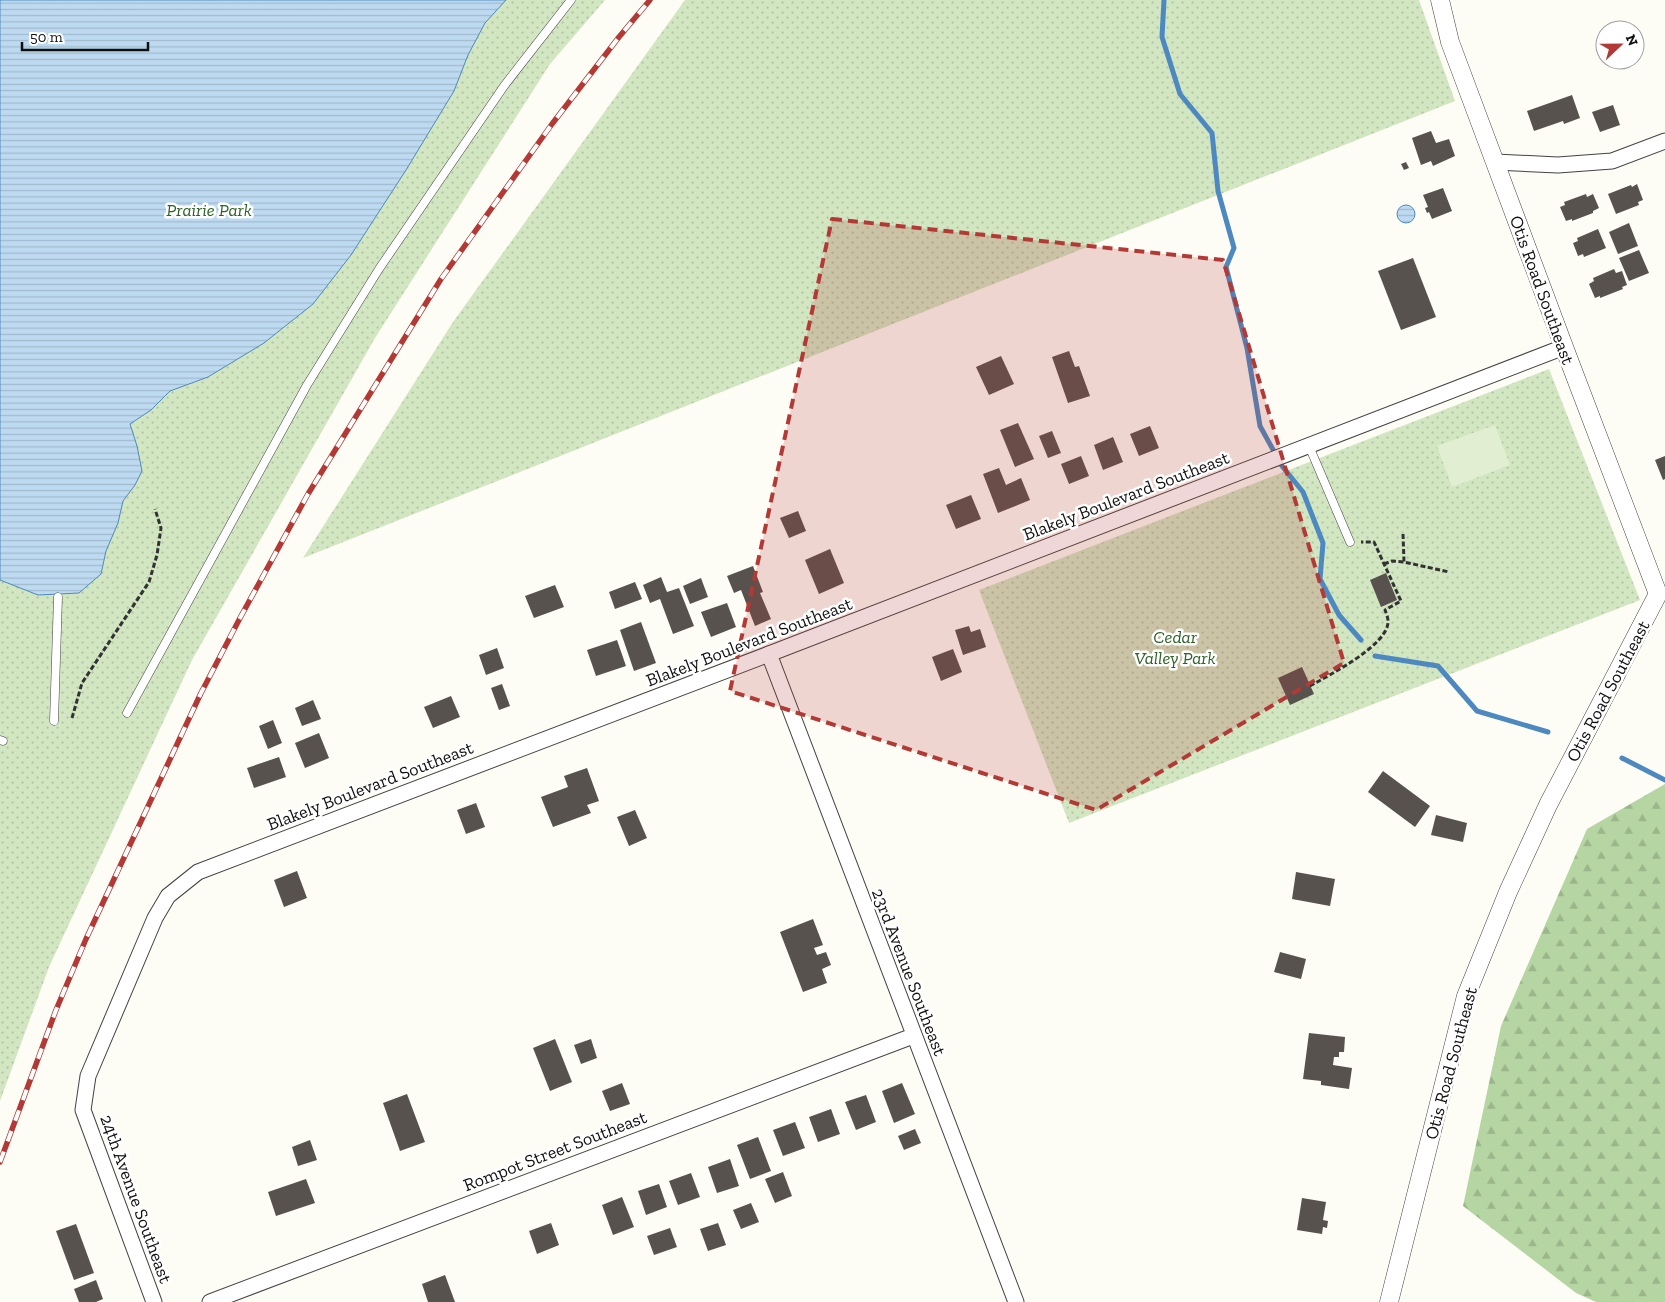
<svg xmlns="http://www.w3.org/2000/svg" width="1665" height="1302" viewBox="0 0 1665 1302" font-family="'Zilla Slab',serif">
<defs>
<pattern id="forest-firs" width="22" height="20" patternUnits="userSpaceOnUse" patternTransform="scale(1.25)"><rect width="22" height="20" fill="#b5d5a2"/><path d="M5 1l3.5 6h-7zM16 11l3.5 6h-7z" fill="#9bb68a"/></pattern>
<pattern id="park-dots" width="8" height="8" patternUnits="userSpaceOnUse" patternTransform="scale(1.25)"><rect width="8" height="8" fill="#d1e6c1"/><path d="M2 2h.1M6 6h.1" fill="none" stroke="#b2c4a5" stroke-width="1.8" stroke-linecap="round"/></pattern>
<pattern id="water-rules" width="6" height="5" patternUnits="userSpaceOnUse" patternTransform="scale(1.25)"><rect width="6" height="5" fill="#bedaf0"/><path d="M0 2.5h6" fill="none" stroke="#a2bacd"/></pattern>
</defs>
<rect width="100%" height="100%" fill="#fefdf5"/>
<polygon fill="url(#forest-firs)" points="1665,784 1665,1302 1596,1302 1576,1293 1463,1206 1501,1026 1587,829"/>
<g fill="url(#park-dots)">
<polygon points="0,0 605,0 550,64 375,338 192,660 49,967 0,1101"/>
<polygon points="685,0 1419,0 1455,101 303,558 453,322"/>
<polygon points="1549,369 1640,600 1069,823 979,590"/>
</g>
<polygon fill="#e2eed2" points="1495,425 1510,465 1452,487 1437,446"/>
<g fill="url(#water-rules)" stroke="#4d89c0">
<polygon points="0,0 506,0 485,23 468,55 454,91 406,170 351,255 313,304 264,343 208,377 170,391 151,410 130,424 137,446 142,471 135,485 123,501 118,523 106,551 101,574 79,593 38,595 0,580"/>
<circle cx="1406" cy="214" r="9"/>
</g>
<g fill="none" stroke-linecap="round" stroke-linejoin="round">
<g stroke="#4d89c0" stroke-width="5">
<polyline points="1164,0 1162,37 1180,94 1212,133 1218,191 1234,248 1226,267 1247,348 1260,426 1282,466 1303,492 1323,543 1320,579 1339,615 1361,640"/>
<polyline points="1375,656 1438,666 1477,711 1548,732"/>
<polyline points="1622,758 1665,780"/>
</g>
</g>
<g fill="#58524e">
<polygon points="1572,95 1580,118 1564,124 1563,121 1534,131 1527,111"/>
<polygon points="1613,105 1620,125 1600,132 1592,112"/>
<polygon points="1431,131 1436,143 1449,139 1455,156 1433,166 1431,161 1421,165 1412,138"/>
<polygon points="1406,162 1409,168 1404,170 1401,164"/>
<polygon points="1637,184 1643,200 1638,202 1639,205 1616,214 1608,194 1631,185 1632,187"/>
<polygon points="1443,188 1452,211 1432,219 1429,212 1427,213 1425,208 1428,207 1423,195"/>
<polygon points="1586,194 1587,197 1593,194 1599,208 1593,211 1593,213 1572,221 1572,219 1566,221 1560,207 1565,205 1564,202"/>
<polygon points="1629,223 1638,246 1618,254 1609,232"/>
<polygon points="1598,229 1606,248 1584,257 1583,254 1578,256 1573,243 1578,241 1577,238"/>
<polygon points="1639,250 1649,273 1629,281 1619,258"/>
<polygon points="1413,258 1436,317 1401,330 1378,271"/>
<polygon points="1614,269 1616,273 1622,271 1627,285 1622,287 1623,289 1600,298 1600,296 1595,298 1589,284 1594,281 1593,278"/>
<polygon points="1069,351 1075,367 1079,366 1090,396 1068,403 1052,357"/>
<polygon points="1001,356 1014,384 989,395 976,367"/>
<polygon points="1018,423 1034,459 1015,467 1000,430"/>
<polygon points="1150,426 1159,448 1139,456 1130,434"/>
<polygon points="1052,431 1061,453 1048,458 1039,436"/>
<polygon points="1113,437 1123,462 1103,470 1094,445"/>
<polygon points="1081,456 1089,476 1069,484 1061,464"/>
<polygon points="1665,456 1665,479 1663,480 1655,460"/>
<polygon points="999,468 1006,485 1021,478 1030,500 998,513 983,474"/>
<polygon points="971,495 981,519 956,529 946,505"/>
<polygon points="798,511 806,531 789,538 780,518"/>
<polygon points="830,549 844,583 819,594 805,560"/>
<polygon points="753,566 763,592 760,593 771,619 755,626 741,590 734,593 727,576"/>
<polygon points="1386,573 1397,600 1381,607 1370,580"/>
<polygon points="661,577 667,592 679,588 694,626 673,634 660,599 650,603 643,585"/>
<polygon points="701,578 708,597 690,604 683,586"/>
<polygon points="635,582 642,599 615,609 609,592"/>
<polygon points="555,585 564,607 534,618 525,596"/>
<polygon points="727,603 736,627 711,637 701,612"/>
<polygon points="641,622 656,663 634,671 620,630"/>
<polygon points="969,626 971,632 980,629 986,647 963,655 955,630"/>
<polygon points="617,640 626,666 596,676 587,650"/>
<polygon points="497,648 504,668 486,675 479,655"/>
<polygon points="953,649 962,672 941,681 932,657"/>
<polygon points="1302,667 1314,694 1290,705 1278,678"/>
<polygon points="502,684 510,706 499,710 491,688"/>
<polygon points="451,696 460,717 433,728 424,707"/>
<polygon points="313,700 321,719 302,726 295,708"/>
<polygon points="273,720 282,743 268,749 259,726"/>
<polygon points="319,733 329,758 305,768 295,743"/>
<polygon points="279,757 286,777 254,788 247,768"/>
<polygon points="587,768 599,801 587,805 591,813 553,827 541,797 568,787 564,776"/>
<polygon points="1383,771 1430,806 1415,827 1368,792"/>
<polygon points="476,803 485,827 466,834 457,810"/>
<polygon points="635,810 647,838 629,846 617,817"/>
<polygon points="1436,815 1467,823 1463,842 1431,835"/>
<polygon points="297,871 307,898 284,907 274,880"/>
<polygon points="1296,872 1335,879 1330,906 1292,899"/>
<polygon points="813,919 823,945 814,948 817,955 826,952 831,965 822,969 827,983 803,992 780,932"/>
<polygon points="1280,952 1306,959 1301,979 1274,972"/>
<polygon points="1309,1033 1345,1037 1344,1052 1339,1052 1339,1057 1334,1057 1333,1065 1352,1068 1349,1089 1321,1085 1321,1081 1303,1079"/>
<polygon points="555,1039 572,1082 550,1091 533,1048"/>
<polygon points="591,1039 597,1058 581,1064 574,1045"/>
<polygon points="622,1083 630,1104 610,1111 602,1091"/>
<polygon points="902,1083 915,1114 894,1123 882,1091"/>
<polygon points="407,1094 425,1142 400,1151 383,1103"/>
<polygon points="866,1095 876,1122 856,1130 845,1102"/>
<polygon points="831,1109 840,1134 818,1142 809,1117"/>
<polygon points="795,1122 805,1148 783,1156 773,1130"/>
<polygon points="915,1129 921,1143 904,1150 898,1136"/>
<polygon points="758,1137 771,1171 750,1179 737,1145"/>
<polygon points="310,1140 317,1160 298,1166 292,1147"/>
<polygon points="730,1159 739,1186 717,1193 708,1167"/>
<polygon points="783,1172 792,1196 775,1203 765,1179"/>
<polygon points="691,1173 700,1197 678,1205 669,1181"/>
<polygon points="306,1179 315,1203 276,1216 268,1192"/>
<polygon points="659,1184 667,1207 646,1215 638,1191"/>
<polygon points="622,1197 634,1227 613,1235 602,1205"/>
<polygon points="1302,1198 1326,1202 1323,1220 1328,1221 1327,1228 1323,1227 1322,1234 1297,1230"/>
<polygon points="751,1203 759,1222 741,1229 733,1210"/>
<polygon points="551,1223 559,1245 537,1254 529,1231"/>
<polygon points="718,1223 726,1245 708,1251 700,1229"/>
<polygon points="76,1224 94,1273 74,1280 56,1231"/>
<polygon points="670,1228 677,1247 654,1255 647,1236"/>
<polygon points="445,1275 455,1302 428,1302 422,1284"/>
<polygon points="96,1280 103,1299 96,1302 79,1302 74,1289"/>
</g>
<g fill="none" stroke-linecap="round" stroke-linejoin="round">
<g stroke="#434343" stroke-width="9">
<g id="service">
<polyline points="1309,446 1350,542"/>
<polyline points="127,713 307,385 379,269 504,86 571,0"/>
<polyline points="54,721 58,597"/>
<polyline points="0,740 3,741"/>
</g>
</g>
<g stroke="#434343" stroke-width="17">
<g id="minor">
<polyline points="1495,162 1558,165 1612,161 1665,141"/>
<polyline points="769,654 1016,1302"/>
<polyline points="154,1302 83,1110 88,1076 155,918 168,896 198,872 769,654 1564,347"/>
<polyline points="210,1302 913,1036"/>
</g>
</g>
<g stroke="#434343" stroke-width="19">
<polyline id="tertiary" points="1389,1302 1466,996 1508,892 1548,805 1658,594 1564,347 1450,42 1440,0"/>
</g>
<g stroke="#323232" stroke-width="3" stroke-dasharray="5 2.5" stroke-linecap="butt">
<polyline points="1403,534 1404,562"/>
<polyline points="1384,564 1392,561 1404,562 1449,572"/>
<path d="M1310,686c19,-11 79,-41 78,-65 0,-4 -2,-8 -3,-11l16,-9 -27,-59h-13"/>
<polyline points="72,718 82,683 149,582 157,555 161,528 155,509"/>
</g>
<use href="#service" stroke="#fff" stroke-width="8"/>
<use href="#minor" stroke="#fff" stroke-width="15"/>
<use href="#tertiary" stroke="#fff" stroke-width="18"/>
<g stroke="#b33936" stroke-width="5.5">
<polyline id="rail" points="0,1162 56,1010 86,939 201,693 240,618 308,494 441,279 552,124 619,37 650,0"/>
</g>
<use href="#rail" stroke="#fff" stroke-width="4" stroke-dasharray="11" stroke-linecap="butt"/>
</g>
<path fill="#b33936" fill-opacity="0.2" stroke="#b33936" stroke-width="4" stroke-dasharray="10 6" stroke-linejoin="round" d="M832,219l391,41 121,403 -248,147 -366,-119z"/>
<g text-anchor="middle" dominant-baseline="central" stroke-width="5" stroke-linejoin="round" paint-order="stroke">
<g font-size="18" font-style="italic" fill="#2e6226" stroke="#fff">
<text x="209" y="210">Prairie Park</text>
<text x="1175" y="637">Cedar<tspan x="1175" dy="21">Valley Park</tspan></text>
</g>
<g font-size="18" fill="#101010" stroke="#fff">
<text transform="translate(1542 290) rotate(70)">Otis Road Southeast</text>
<text transform="translate(1126 496) rotate(-21)">Blakely Boulevard Southeast</text>
<text transform="translate(749 642) rotate(-21)">Blakely Boulevard Southeast</text>
<text transform="translate(1608 691) rotate(-62)">Otis Road Southeast</text>
<text transform="translate(370 786) rotate(-21)">Blakely Boulevard Southeast</text>
<text transform="translate(909 972) rotate(69)">23rd Avenue Southeast</text>
<text transform="translate(1451 1063) rotate(-75)">Otis Road Southeast</text>
<text transform="translate(555 1151) rotate(-21)">Rompot Street Southeast</text>
<text transform="translate(136 1199) rotate(70)">24th Avenue Southeast</text>
</g>
</g>
<g transform="translate(1620 45) rotate(68)"><circle r="24" fill="#ffffff" stroke="#9f9f9f"/>
<path d="M0-4L9 19L0 12L-9 19Z" fill="#b33936"/>
<text y="-8" font-size="14" font-weight="bold" text-anchor="middle" fill="#101010">N</text>
</g>
<path d="M22 42v8h126v-8" fill="none" stroke="#101010" stroke-width="2.5"/>
<text x="30" y="42" font-size="15" fill="#101010" stroke="#ffffff" stroke-width="4" paint-order="stroke">50 m</text>
</svg>
